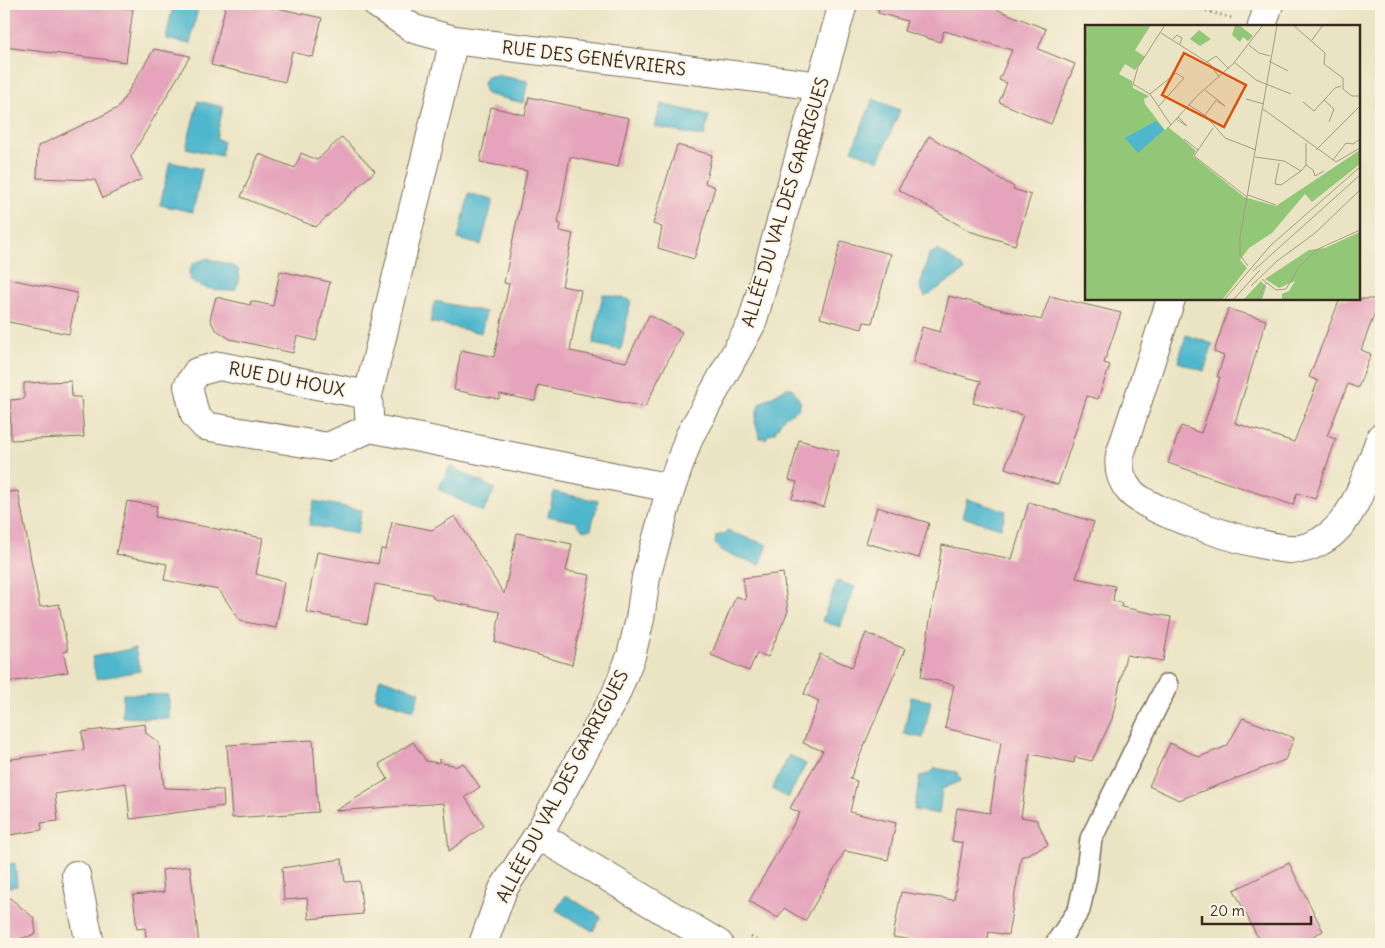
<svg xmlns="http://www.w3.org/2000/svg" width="1385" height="948" viewBox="0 0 1385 948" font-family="Delius,sans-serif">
<rect width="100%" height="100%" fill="#fcf5e5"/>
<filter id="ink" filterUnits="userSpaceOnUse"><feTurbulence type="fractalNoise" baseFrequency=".02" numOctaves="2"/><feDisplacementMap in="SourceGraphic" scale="10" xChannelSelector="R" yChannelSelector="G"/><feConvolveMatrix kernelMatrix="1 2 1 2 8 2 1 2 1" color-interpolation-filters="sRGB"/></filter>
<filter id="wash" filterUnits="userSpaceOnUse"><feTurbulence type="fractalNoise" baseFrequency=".0096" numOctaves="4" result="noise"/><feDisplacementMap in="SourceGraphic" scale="20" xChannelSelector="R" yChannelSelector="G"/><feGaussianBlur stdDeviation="1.12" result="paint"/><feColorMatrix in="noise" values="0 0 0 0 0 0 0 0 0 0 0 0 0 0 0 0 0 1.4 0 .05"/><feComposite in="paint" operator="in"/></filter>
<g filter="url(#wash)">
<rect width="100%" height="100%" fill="#ebe4c4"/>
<g fill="#4fb7cd" stroke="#457076">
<polygon points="173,4 199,4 190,44 166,39"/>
<polygon points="495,75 528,81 523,103 486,94 483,83 486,77"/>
<polygon points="873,99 900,110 879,161 852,150"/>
<polygon points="198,101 223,107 216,139 223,141 221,156 186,148"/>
<polygon points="661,104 709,115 704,137 655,127"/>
<polygon points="170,162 202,169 193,212 160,205"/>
<polygon points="469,194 493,200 481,245 458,239"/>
<polygon points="938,250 962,266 964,271 925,297 920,286 929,254"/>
<path d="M208,258c10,5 21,4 30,11l2,10 -5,11c-11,3 -37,-2 -44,-9l-2,-9 4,-9z"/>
<polygon points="603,294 631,300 621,350 593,344"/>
<polygon points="435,301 486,312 481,333 430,322"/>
<polygon points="1186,335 1213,344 1204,371 1178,362"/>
<polygon points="786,388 792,388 801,403 798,409 783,418 775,432 768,435 766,439 760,438 755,422 759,404"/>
<polygon points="450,466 495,489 483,512 438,489"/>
<path d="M554,492l44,9 -7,28c-7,3 -12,-1 -14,-7l-29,-6z"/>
<polygon points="967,499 1006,511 1001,528 962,517"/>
<polygon points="314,501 362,510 357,534 309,525"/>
<polygon points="727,531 768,545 760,565 720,551 720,548 715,544 716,536 726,533"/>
<polygon points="837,581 855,587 840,627 822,621"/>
<polygon points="135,648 140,671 96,679 92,657"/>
<polygon points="380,678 420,692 414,710 375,698"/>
<polygon points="123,694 169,695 169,719 122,717"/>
<polygon points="911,697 931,701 923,738 904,734"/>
<polygon points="789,755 806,764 788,798 772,789"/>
<polygon points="935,768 957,772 961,781 942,789 939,814 914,810 920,776 929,774"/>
<polygon points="15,863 17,886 4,888 4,864"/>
<polygon points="566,895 601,917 593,931 556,910"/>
</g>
<g id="blocks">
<g fill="#e5a4bc">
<polygon points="9,4 109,4 109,6 133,9 126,62 4,47"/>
<polygon points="226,4 259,4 322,18 313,57 292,52 285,82 211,65"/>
<polygon points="879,4 983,4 1046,29 1038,49 1075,64 1051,124 999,102 1007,83 999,80 1012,50 944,31 940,42 904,31 907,21 878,13"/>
<polygon points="154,49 190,56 131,157 142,179 103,198 95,180 37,178 38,146 118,108"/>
<polygon points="529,97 629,118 618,167 570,157 558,223 561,224 560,231 573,234 562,286 581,290 570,351 626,362 649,315 682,332 645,407 538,385 535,401 500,394 499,399 454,390 461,350 494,357 509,284 504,283 527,171 480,162 491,107 525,115"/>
<polygon points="929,136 1014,187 1013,189 1031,195 1015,245 969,231 898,189"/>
<polygon points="342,137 375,171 316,227 241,197 259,154 295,168 301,153 317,160"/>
<polygon points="677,145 712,155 705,183 715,187 694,259 658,248 662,227 653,224"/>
<polygon points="841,241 891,254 872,323 864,322 862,329 820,318"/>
<polygon points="280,271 330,282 316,341 297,336 293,353 230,339 215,329 210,319 216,297 250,305 251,301 273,306"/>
<polygon points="4,278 77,293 69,334 4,321"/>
<polygon points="949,296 1041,320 1050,296 1121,313 1104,363 1110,365 1098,399 1087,396 1058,485 1005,468 1023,415 973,403 981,381 913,363 922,327 940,332"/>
<polygon points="1340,299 1380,299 1361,350 1371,354 1358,388 1348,384 1327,436 1336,439 1315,499 1297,493 1293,505 1168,463 1181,426 1201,433 1220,377 1217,377 1224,356 1214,352 1228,309 1266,320 1235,423 1294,442 1318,381 1309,377"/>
<polygon points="71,381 72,397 81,397 84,437 11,440 10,400 24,399 24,383"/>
<polygon points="799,440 839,451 824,507 792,499 797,482 789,480"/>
<polygon points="18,491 40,607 59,604 68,651 63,652 68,672 4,683 4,493"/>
<polygon points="127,501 157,506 155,517 263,538 256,574 284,582 276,628 240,621 219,590 164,580 167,564 116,554"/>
<polygon points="1029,502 1094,522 1076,578 1115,586 1113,601 1122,603 1121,607 1171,617 1163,661 1126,655 1112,719 1092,761 1075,757 1074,763 1030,754 1021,817 1037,820 1048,845 1021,857 1008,935 989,932 987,944 940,944 893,937 901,892 954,900 963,843 952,841 957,808 990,813 1001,742 945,728 954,685 921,677 942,545 1012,559"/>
<polygon points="877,507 929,523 919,558 866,543"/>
<polygon points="455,516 504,594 517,533 572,544 566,571 590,575 572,665 495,642 500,612 434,599 431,594 375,584 367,624 306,612 317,552 378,564 381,549 386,550 392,522 432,530"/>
<polygon points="783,573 788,611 768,657 757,653 749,671 711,655 736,596 746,600 743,578"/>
<polygon points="866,633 905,649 850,779 857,781 850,812 896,823 888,860 845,851 805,921 784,908 778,918 749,901 800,813 790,808 823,751 803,743 819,701 804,694 820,654 852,667"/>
<polygon points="1243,718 1294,738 1285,760 1179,800 1149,786 1170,743 1199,757 1227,746"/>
<polygon points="145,724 146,733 159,743 164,788 223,790 224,806 130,819 126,783 55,794 58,821 41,823 42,830 4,836 4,760 84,750 82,732"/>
<polygon points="313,740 318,812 232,818 227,745"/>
<polygon points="413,742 426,761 439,763 439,759 442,763 453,765 455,767 463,763 480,787 465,797 484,826 449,851 444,803 335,811 388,779 379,764"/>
<polygon points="342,859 345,882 359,881 363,914 309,919 307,898 284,900 282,868"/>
<polygon points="1289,863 1323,931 1297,944 1261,944 1234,890"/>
<polygon points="190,866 199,944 147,944 145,928 137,929 133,895 164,892 162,870"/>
<polygon points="4,893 34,918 36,934 4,944"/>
</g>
</g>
</g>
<g filter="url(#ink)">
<use href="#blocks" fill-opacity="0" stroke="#796b58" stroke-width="1"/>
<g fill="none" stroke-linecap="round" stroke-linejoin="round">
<g stroke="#796b58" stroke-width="24">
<polyline id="service" points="1056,944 1079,910 1086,878 1091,839 1167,685"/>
</g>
<g stroke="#796b58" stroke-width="30">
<g id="minor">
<polyline points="377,4 414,29 454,40 820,86"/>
<polyline points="1262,26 1269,4"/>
<path d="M1171,299l-51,156c-2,13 0,24 9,35 18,23 141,63 171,59 6,-1 16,-5 21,-8 35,-19 46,-70 60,-104"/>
<polyline points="368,395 219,366 197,372 188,386 195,415 205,426 328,447 370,428 671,488"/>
<polyline points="369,414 368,395 454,40"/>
<polyline points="538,835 719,944"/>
<polyline points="76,875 90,944"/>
<polyline points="483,944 503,889 538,835 615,696 631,656 640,619 646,577 671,488 689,437 752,323 843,4"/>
</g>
</g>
<g stroke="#796b58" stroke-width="3" stroke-dasharray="1 4" stroke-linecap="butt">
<polyline points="1182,4 1232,18"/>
<polyline points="751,937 764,944"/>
</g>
<use href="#service" stroke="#fff" stroke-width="21"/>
<use href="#minor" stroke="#fff" stroke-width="28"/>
</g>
</g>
<g text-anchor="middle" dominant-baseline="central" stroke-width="4" stroke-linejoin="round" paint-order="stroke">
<g font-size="18" fill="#3b2a1e" stroke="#fcf5e5">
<text transform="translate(594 58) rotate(7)">RUE DES GENÉVRIERS</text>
<text transform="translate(785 202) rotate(-73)">ALLÉE DU VAL DES GARRIGUES</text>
<text transform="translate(287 379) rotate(11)">RUE DU HOUX</text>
<text transform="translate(562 786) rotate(-62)">ALLÉE DU VAL DES GARRIGUES</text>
</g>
</g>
<g transform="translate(1085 25)">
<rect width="275" height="275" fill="#ebe4c4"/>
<path d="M0,0h66l-16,25 10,7 -10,13 -10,-6 -6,10 13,7 1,7 16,8 -5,3 1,5 20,26 3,-3 15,12 13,12 -3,5 51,41 32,9 84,-56v14l-48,38 -7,-8 -33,39 -23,15 -9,12 7,8 -25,32h-137zM150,0h4l14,11 -5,5 -5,-4 -3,5 -8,-7zM114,5l12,9 -11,7 -10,-7zM275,207v68h-78v-6l7,-3 6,-10 -16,7 -14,-9 44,-29 16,-2zM176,256l5,6 -4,13h-19z" fill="#92c778"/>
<path d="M71,96l8,9 -26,23 -13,-15z" fill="#4fb7cd"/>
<path fill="none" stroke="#a59a82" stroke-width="1" d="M80,0l-27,42 -5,17 17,10 21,31M208,0l32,28 -1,11 19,14v11l9,7h8M76,8l49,31 9,13M88,14l4,-4 5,3 -2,6M227,15l11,-15M164,20l10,8 11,3M184,36l19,10M122,37l9,-6 13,13M149,37l22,18 35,14M120,65l20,16 -8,-5M65,69l26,-21 8,5 -25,28M161,74l18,5M239,75l10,9 -5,13M218,77l11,9 21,-23 6,-2M104,80l17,11 19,22 31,12M178,84l73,53 24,-14M120,90l12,-16M91,94l11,7 -9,-9M83,103l30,-33 35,-31 30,-39M128,103l-19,28 53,41M99,114l14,11M231,125l44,-44M170,132l29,4 17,10 5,-6v-22M248,135l13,-17 7,1 7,-5M194,138l-4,21 6,1 20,-14M221,140l7,5 2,6 9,-5M163,170l28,10M163,241l-8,-11v-18l37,-212M168,246l107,-96M177,254l14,11 10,-1 13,-22 17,-17 44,-20M166,261l26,-25 37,-27 46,-44M139,275l46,-54 90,-79M148,275l27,-30M172,275l9,-17"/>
<path fill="#d7540e" fill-opacity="0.15" stroke="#d7540e" stroke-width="2.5" d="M99,28l62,32 -22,42 -62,-32z"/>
<rect width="275" height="275" fill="none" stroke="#3b2a1e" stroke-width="2.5"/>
</g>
<rect width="1385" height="948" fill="none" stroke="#fcf5e5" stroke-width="20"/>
<path d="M1202 916v8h109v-8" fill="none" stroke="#3b2a1e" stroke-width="2.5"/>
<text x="1210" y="916" font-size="15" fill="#3b2a1e" stroke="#fcf5e5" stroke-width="4" paint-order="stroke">20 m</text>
</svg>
